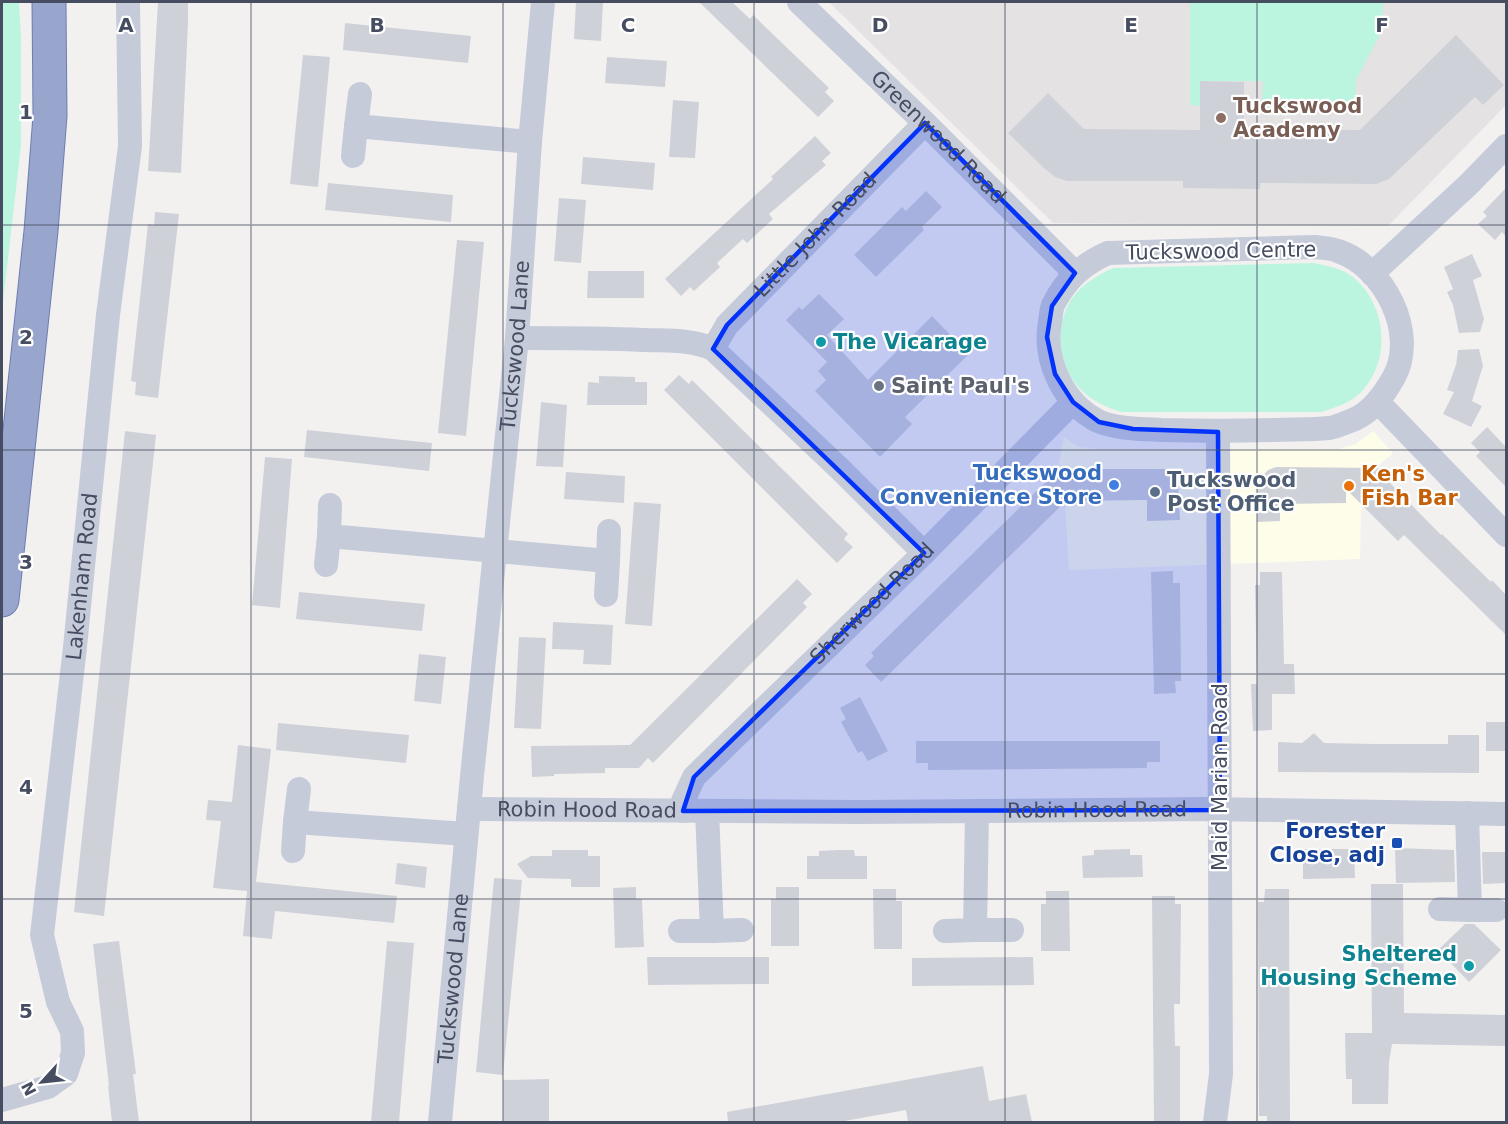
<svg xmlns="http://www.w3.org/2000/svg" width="1508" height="1124" viewBox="0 0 1508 1124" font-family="'DejaVu Sans',sans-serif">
<rect width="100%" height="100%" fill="#f3f1f0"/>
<polygon fill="#fefde9" points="1373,431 1393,453 1375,468 1361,504 1360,559 1069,570 1065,501 1057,472 1064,437 1079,447 1097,449 1339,449 1356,444"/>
<polygon fill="#e4e2e2" points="829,2 1506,2 1506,105 1388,226 1053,223"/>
<g fill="#bbf5df">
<polygon points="2,2 19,2 21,36 21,145 2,311"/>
<polygon points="1190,2 1383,2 1382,31 1356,80 1355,107 1262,103 1263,81 1200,81 1200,106 1190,105"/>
<path d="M1314,263c13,3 28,5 39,14 33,27 39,80 10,113 -10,12 -27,17 -41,22h-201c-15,-5 -29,-11 -41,-23 -24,-25 -27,-72 -2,-98 10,-10 22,-17 35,-23z"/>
</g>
<g fill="#cfd1d9">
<polygon points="158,2 188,2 188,23 181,173 148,171"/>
<polygon points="576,2 603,2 601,41 574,39"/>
<polygon points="699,2 732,2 750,19 753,15 829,88 825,92 834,101 818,117"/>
<polygon points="345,23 471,36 468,63 343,50"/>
<polygon points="1456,35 1504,85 1483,105 1475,97 1389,179 1376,184 1260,183 1260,189 1183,188 1183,181 1067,181 1055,177 1043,167 1008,133 1048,93 1084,129 1200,130 1200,81 1244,82 1244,129 1360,130"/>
<polygon points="303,55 330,57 318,187 290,184"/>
<polygon points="607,57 667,61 665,87 605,83"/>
<polygon points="673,100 699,102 695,158 669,157"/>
<polygon points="815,136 831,153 822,161 826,165 769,214 773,219 747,243 743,239 717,263 720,267 694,291 690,287 681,296 665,279 773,179 771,177"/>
<polygon points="583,157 655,163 653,190 581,184"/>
<polygon points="328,183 453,195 451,222 325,210"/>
<polygon points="1506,188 1506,237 1502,232 1495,240 1478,224 1487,216 1483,212"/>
<polygon points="926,191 942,207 922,227 924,230 876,277 854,255 902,207 906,211"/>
<polygon points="559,198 586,200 581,263 554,261"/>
<polygon points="155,212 179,214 158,398 135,395 136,382 131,381 148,224 154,225"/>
<polygon points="457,240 484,242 466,436 438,433"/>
<polygon points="1472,254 1482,276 1473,280 1484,319 1480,332 1459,333 1453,305 1447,292 1453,289 1444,267"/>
<polygon points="588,271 644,271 644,298 587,298"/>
<polygon points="819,294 844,319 827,335 868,380 932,316 969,354 905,417 912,424 880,457 815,391 826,380 818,371 827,362 786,320 799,307 802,310"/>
<polygon points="1479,349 1483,366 1472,401 1482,406 1471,427 1443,414 1454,392 1447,390 1456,365 1458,350"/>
<polygon points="679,375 689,384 692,380 848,534 844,539 853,547 837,563 664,390"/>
<polygon points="599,376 635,377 635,382 647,382 647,405 587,405 588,382 599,383"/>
<polygon points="541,402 567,405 563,467 536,466"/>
<polygon points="1487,427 1506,447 1506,487 1476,456 1480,452 1471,443"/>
<polygon points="307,430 432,443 429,471 304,457"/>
<polygon points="125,431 156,435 104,916 74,912"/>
<polygon points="265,457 292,459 280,608 252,605"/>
<polygon points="1276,467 1380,468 1380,474 1389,482 1441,535 1442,534 1491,582 1492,580 1506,595 1506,635 1404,535 1398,541 1346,489 1346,503 1280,504 1280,521 1257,522 1257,482 1268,470"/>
<polygon points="1095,469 1165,469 1178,484 1180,520 1147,521 1147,500 1066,501 881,682 865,665 874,656 871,653 1056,472"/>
<polygon points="566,472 625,476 624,503 564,499"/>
<polygon points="634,502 661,504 652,626 625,624"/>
<polygon points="1173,571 1173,583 1180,583 1181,681 1175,681 1176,693 1154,694 1151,572"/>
<polygon points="1260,572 1282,572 1284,664 1294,664 1295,694 1272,694 1272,730 1253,731 1251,684 1257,684 1255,585 1260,585"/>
<polygon points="797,579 812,594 803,603 807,607 653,763 648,758 639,768 605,768 605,773 554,774 554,776 532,777 531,746 630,745"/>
<polygon points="299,592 425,604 422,631 296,619"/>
<polygon points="553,622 613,625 611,665 583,664 584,650 552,649"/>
<polygon points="519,637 546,638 541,729 514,728"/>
<polygon points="419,654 446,657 441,704 414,701"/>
<polygon points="860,697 888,751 868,761 862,751 858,753 841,722 846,719 840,708"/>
<rect x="1486" y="722" width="20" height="29"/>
<polygon points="278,723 409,735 406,763 276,750"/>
<polygon points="1314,733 1324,743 1376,744 1448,744 1448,735 1479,735 1479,773 1278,772 1278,742 1302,743"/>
<polygon points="916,741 1160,741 1160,762 1147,762 1147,768 928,770 928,763 916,763"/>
<polygon points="238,745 271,749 256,882 397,896 394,923 275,911 272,939 243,936 247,891 213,888 221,821 206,820 208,800 232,802"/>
<polygon points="1395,848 1454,850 1455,882 1396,883"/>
<polygon points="1130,849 1130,855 1142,855 1143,877 1083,878 1082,856 1094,855 1094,850"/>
<polygon points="1303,849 1354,849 1355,878 1303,879"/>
<polygon points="552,850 588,850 588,856 600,856 600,887 571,887 571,879 528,878 517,864 531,856 552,856"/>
<polygon points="838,850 854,850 855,856 867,856 867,879 807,879 807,856 819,856 819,851"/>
<polygon points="1482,852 1506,852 1506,883 1483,884"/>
<polygon points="397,863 427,867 425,888 395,884"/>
<polygon points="494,878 522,880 503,1075 476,1072"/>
<polygon points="1371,884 1403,884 1404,1013 1506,1015 1506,1046 1392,1044 1389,1062 1388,1104 1352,1104 1352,1079 1346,1079 1345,1033 1372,1033"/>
<polygon points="636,887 636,899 642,899 644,947 615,948 613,888"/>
<polygon points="776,887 799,887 799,946 771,946 771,899 776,899"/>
<polygon points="873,889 896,889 896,901 902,901 902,949 874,949"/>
<polygon points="1265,889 1289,889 1290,1122 1267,1122 1267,1116 1259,1116 1258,902 1264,902"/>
<polygon points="1046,891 1069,891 1070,951 1041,951 1041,904 1046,904"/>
<polygon points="1152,896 1175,896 1175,904 1181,904 1180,1004 1174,1004 1175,1046 1180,1046 1180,1122 1154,1122"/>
<polygon points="1465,924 1474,924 1501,950 1469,982 1438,950"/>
<polygon points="119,941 136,1074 133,1074 139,1122 112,1122 108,1086 109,1086 93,944"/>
<polygon points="387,941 414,943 399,1122 371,1122"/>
<polygon points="647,957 769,957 769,984 648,985"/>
<polygon points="1033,957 1034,985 912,986 912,958"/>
<polygon points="983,1066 989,1101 1026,1094 1032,1122 908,1122 906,1110 839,1122 728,1122 727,1112"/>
<polygon points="549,1079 549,1122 503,1122 503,1080"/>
</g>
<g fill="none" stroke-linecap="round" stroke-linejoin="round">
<g stroke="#6e7db1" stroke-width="35">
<polyline id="trunk" points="2,600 41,231 50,116 49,2"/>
</g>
<g stroke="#c6cbda" stroke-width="24">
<path id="s1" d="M799,2l126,121 150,150"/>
<polyline points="360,94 356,126 530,142"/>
<polyline points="353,156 356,126"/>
<path d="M1315,247c7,1 16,1 23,4 46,15 80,82 56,126 -9,16 -21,34 -39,42 -8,3 -18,8 -26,9 -18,2 -37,1 -55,2 -37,1 -75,1 -113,0 -18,-1 -46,-1 -63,-9 -35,-18 -55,-61 -48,-99 1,-5 1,-12 3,-17 13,-26 30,-41 55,-52z"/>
<polyline points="1372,274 1468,185 1506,146"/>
<path d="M517,338c42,0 84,0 127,2 23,1 47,-1 69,9l128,121 83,83"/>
<path id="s2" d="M713,349l14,-24 198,-202"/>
<polyline points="1378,402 1506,535"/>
<polyline points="330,505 329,536 608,561 609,531"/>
<polyline points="326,565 329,536"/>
<polyline points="606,595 608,561"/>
<polyline points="299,789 295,822 466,834"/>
<path id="s3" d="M469,809l390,3 349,-3 298,5"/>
<path id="s4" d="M683,811v-10l11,-24 230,-224 149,-151"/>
<polyline points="293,851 295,822"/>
<polyline points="1440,909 1470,910 1467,813"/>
<polyline points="1470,910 1496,910"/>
<polyline points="975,930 1012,930"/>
<polyline points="680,931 712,931 707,811"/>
<polyline points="712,931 742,930"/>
<polyline points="945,931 975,930 977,811"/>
<path id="s5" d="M2,1100l46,-13 18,-13 7,-21 -1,-22 -14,-29 -16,-67 33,-288 33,-332 22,-169 -2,-144"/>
<path id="s6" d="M440,1122l32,-346 45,-438 13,-196 13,-140"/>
<polyline points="1215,1122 1221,1074 1218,432"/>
</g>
<use href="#trunk" stroke="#98a5cc" stroke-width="33"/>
</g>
<path fill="#0333fa" fill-opacity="0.2" stroke="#0333fa" stroke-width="4.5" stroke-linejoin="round" d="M925,123l150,150 -23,33 -5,31 8,37 18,28 26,20 34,7 85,3 2,378 -537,1 11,-34 230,-224 -211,-204 14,-24z"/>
<path fill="none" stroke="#464d61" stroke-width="1.5" stroke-opacity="0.55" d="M251,2v1120M503,2v1120M754,2v1120M1005,2v1120M1257,2v1120M2,225h1504M2,450h1504M2,674h1504M2,899h1504"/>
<circle fill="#8d6e63" stroke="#fff" stroke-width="2" cx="1221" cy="118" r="6"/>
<g fill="#0f9aa8" stroke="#fff" stroke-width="2">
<circle cx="821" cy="342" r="6"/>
<circle cx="1469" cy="966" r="6"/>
</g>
<circle fill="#6b7280" stroke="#fff" stroke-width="2" cx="879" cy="386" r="6"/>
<circle fill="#3f7fe0" stroke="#fff" stroke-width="2" cx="1114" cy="485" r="6"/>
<circle fill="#e8710a" stroke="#fff" stroke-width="2" cx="1349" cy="486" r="6"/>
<circle fill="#5c6f8a" stroke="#fff" stroke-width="2" cx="1155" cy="492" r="6"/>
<rect fill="#1a4fb4" stroke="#fff" stroke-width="2" x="1391" y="837" width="12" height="12" rx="3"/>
<g text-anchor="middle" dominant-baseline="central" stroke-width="4.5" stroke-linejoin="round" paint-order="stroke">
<g font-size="21" font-weight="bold" fill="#785e54" stroke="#fff" text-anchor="start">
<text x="1233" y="106">Tuckswood<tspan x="1233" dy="24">Academy</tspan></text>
</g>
<g font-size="21" fill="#464d61" stroke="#fff">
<text stroke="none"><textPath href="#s1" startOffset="194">Greenwood Road</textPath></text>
<text stroke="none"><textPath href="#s2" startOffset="154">Little John Road</textPath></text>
<text transform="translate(1221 251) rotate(-1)">Tuckswood Centre</text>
<text stroke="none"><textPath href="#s6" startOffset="780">Tuckswood Lane</textPath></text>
<text stroke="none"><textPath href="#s5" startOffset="576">Lakenham Road</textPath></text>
<text stroke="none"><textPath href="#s4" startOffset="285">Sherwood Road</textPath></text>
<text transform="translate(1220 777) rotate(-90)">Maid Marian Road</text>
<text stroke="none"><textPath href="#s3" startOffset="118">Robin Hood Road</textPath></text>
<text stroke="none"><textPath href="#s3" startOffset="628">Robin Hood Road</textPath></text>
<text stroke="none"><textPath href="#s6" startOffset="144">Tuckswood Lane</textPath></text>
</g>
<g font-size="21" font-weight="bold" fill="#0d838f" stroke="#fff" text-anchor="start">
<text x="833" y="342">The Vicarage</text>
<text x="1457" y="954" text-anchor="end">Sheltered<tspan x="1457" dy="24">Housing Scheme</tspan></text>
</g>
<g font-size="21" font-weight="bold" fill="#5b616d" stroke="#fff" text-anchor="start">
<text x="891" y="386">Saint Paul's</text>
</g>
<g font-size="21" font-weight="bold" fill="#366cbe" stroke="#fff" text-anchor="end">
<text x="1102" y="473">Tuckswood<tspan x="1102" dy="24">Convenience Store</tspan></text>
</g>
<g font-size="21" font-weight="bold" fill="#c56008" stroke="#fff" text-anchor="start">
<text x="1361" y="474">Ken's<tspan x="1361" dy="24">Fish Bar</tspan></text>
</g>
<g font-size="21" font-weight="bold" fill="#4e5e75" stroke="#fff" text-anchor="start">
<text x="1167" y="480">Tuckswood<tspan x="1167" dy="24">Post Office</tspan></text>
</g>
<g font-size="21" font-weight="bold" fill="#164399" stroke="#fff" text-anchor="end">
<text x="1385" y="831">Forester<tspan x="1385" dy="24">Close, adj</tspan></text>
</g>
</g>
<g font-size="20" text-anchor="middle" font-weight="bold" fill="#464d61" stroke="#fff" stroke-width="4.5" stroke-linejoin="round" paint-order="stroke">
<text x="126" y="32">A</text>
<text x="377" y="32">B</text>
<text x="628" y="32">C</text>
<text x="880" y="32">D</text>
<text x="1131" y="32">E</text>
<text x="1382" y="32">F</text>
<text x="26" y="119">1</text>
<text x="26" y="344">2</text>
<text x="26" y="569">3</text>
<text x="26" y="794">4</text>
<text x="26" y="1018">5</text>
</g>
<rect width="1508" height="1124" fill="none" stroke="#464d61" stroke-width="6"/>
<g transform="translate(42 1082) rotate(243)" stroke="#ffffff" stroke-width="4.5" paint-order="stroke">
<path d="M0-4.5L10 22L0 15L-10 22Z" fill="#464d61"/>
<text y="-9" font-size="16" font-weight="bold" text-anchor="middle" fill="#464d61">N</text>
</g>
</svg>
